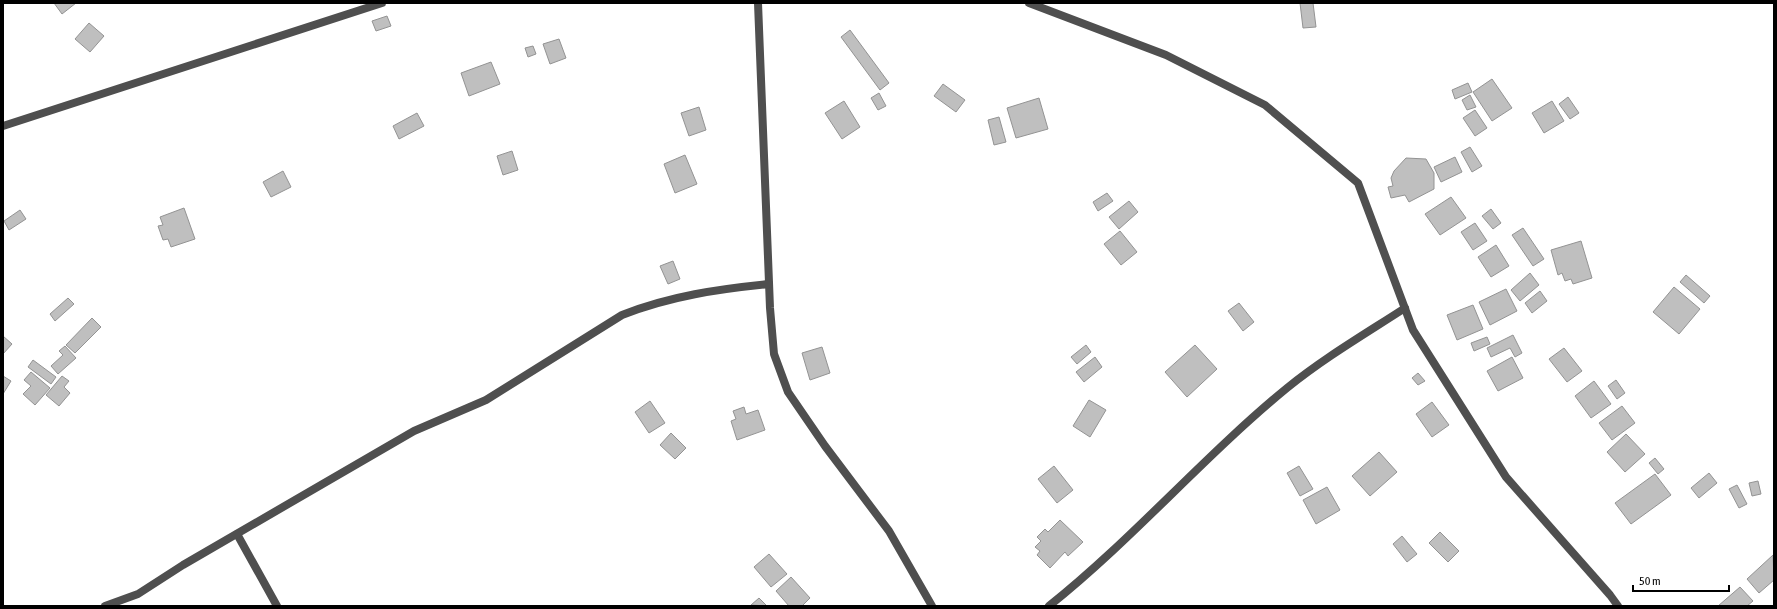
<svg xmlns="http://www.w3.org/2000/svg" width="1777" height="609" viewBox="0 0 1777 609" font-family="'Asap Condensed',sans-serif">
<rect width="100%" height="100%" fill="#fff"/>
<g fill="#bfbfbf" stroke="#939393">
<polygon points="54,3 76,3 62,14"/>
<polygon points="1300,3 1313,3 1316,27 1303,28"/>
<polygon points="387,16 391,26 376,31 372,21"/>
<polygon points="89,23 104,36 90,52 75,39"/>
<polygon points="850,30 889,83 880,90 841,37"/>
<polygon points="559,39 566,58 550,64 543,44"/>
<polygon points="533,46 536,54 528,57 525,48"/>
<polygon points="491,62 500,84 469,96 461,73"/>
<polygon points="1492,79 1512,108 1492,121 1473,92"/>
<polygon points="1468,83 1472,92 1455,99 1452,90"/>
<polygon points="943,84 965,100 956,112 934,96"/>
<polygon points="879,93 886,106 878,110 871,98"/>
<polygon points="1470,95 1476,107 1467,110 1462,100"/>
<polygon points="1568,97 1579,113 1570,119 1559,104"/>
<polygon points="1039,98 1048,129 1016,138 1007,108"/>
<polygon points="844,101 860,127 842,139 825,113"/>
<polygon points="1552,101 1564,121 1544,133 1532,113"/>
<polygon points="699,107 706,130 689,136 681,113"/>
<polygon points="1475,110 1487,128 1475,136 1463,118"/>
<polygon points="417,113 424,126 399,139 393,126"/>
<polygon points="999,117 1006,142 994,145 988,120"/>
<polygon points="1470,147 1482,166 1472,172 1461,152"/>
<polygon points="512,151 518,170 503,175 497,156"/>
<polygon points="685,155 697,184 675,193 664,164"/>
<polygon points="1455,157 1462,172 1441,182 1434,167"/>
<polygon points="1406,158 1426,159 1434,173 1434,189 1409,202 1405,195 1391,198 1388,187 1393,186 1391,178 1394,171"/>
<polygon points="283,171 291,187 271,197 263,182"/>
<polygon points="1107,193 1113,201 1098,211 1093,202"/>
<polygon points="1451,197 1466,218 1440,235 1425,214"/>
<polygon points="1129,201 1138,212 1119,229 1109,217"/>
<polygon points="184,208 195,239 171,247 168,239 163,240 158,226 163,225 160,217"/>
<polygon points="1491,209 1501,223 1493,229 1482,216"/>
<polygon points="20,210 26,219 9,230 4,221"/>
<polygon points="1475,223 1487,241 1473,250 1461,232"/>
<polygon points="1523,228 1544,259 1533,266 1512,235"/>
<polygon points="1120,231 1137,252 1121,265 1104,244"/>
<polygon points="1581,241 1592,278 1573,284 1571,279 1565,281 1562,273 1558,275 1551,250"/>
<polygon points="1496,245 1509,266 1491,277 1478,257"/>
<polygon points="673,261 680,279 668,284 660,266"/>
<polygon points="1530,273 1539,285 1520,301 1511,290"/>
<polygon points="1686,275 1710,296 1704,303 1680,282"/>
<polygon points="1674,287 1700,309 1679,334 1653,312"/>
<polygon points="1506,289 1517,311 1490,325 1479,302"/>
<polygon points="1540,291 1547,301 1532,313 1525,303"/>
<polygon points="68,298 74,304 55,321 50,314"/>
<polygon points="1239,303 1254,322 1243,331 1228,311"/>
<polygon points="1473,305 1483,329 1457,340 1447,315"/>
<polygon points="92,318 101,327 75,353 66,345"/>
<polygon points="1513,335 1522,353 1515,357 1510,348 1491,357 1487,348"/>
<polygon points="3,336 12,344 3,354"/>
<polygon points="1487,337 1490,344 1474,351 1471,343"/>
<polygon points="1086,345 1091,352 1077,364 1071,357"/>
<polygon points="1195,345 1217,369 1187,397 1165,372"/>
<polygon points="65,346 76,358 58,374 51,366 63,355 59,351"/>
<polygon points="822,347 830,373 810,380 802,353"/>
<polygon points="1564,348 1582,371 1567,382 1549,359"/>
<polygon points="1095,357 1102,367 1084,382 1076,372"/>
<polygon points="1512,357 1523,378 1498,391 1487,371"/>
<polygon points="33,360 56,377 51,384 28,367"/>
<polygon points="31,372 50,388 35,405 23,394 31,386 24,380"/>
<polygon points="1418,373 1425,381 1418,385 1412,378"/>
<polygon points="3,376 11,381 3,394"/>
<polygon points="62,376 69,381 64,387 70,393 59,406 46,395"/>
<polygon points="1616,380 1625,393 1617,399 1608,386"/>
<polygon points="1594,381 1611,404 1591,418 1575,396"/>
<polygon points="1089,400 1106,410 1090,437 1073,426"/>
<polygon points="650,401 665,423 649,433 635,412"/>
<polygon points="1432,402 1449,425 1432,437 1416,414"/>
<polygon points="1622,406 1635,423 1612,440 1599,423"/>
<polygon points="744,407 746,414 758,410 765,430 737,440 731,421 736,419 733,411"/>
<polygon points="671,433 686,448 675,459 660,445"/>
<polygon points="1626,434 1645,454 1625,472 1607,452"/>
<polygon points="1379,452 1397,472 1370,496 1352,476"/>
<polygon points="1655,458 1664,469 1658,474 1649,463"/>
<polygon points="1054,466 1073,490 1057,503 1038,479"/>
<polygon points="1299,466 1313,489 1300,496 1287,473"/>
<polygon points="1709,473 1717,483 1699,498 1691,488"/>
<polygon points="1655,474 1671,495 1631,524 1615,503"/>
<polygon points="1758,481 1761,494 1752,496 1749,483"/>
<polygon points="1737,485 1747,504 1739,508 1729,489"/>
<polygon points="1327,487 1340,510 1316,524 1303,500"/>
<polygon points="1060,520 1083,542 1068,556 1065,552 1050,568 1037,555 1040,551 1035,547 1041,541 1037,537 1045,529 1048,532"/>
<polygon points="1440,532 1459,551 1448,562 1429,543"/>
<polygon points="1402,536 1417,554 1407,562 1393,544"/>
<polygon points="769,554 787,574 771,587 754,567"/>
<polygon points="1773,555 1774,580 1759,593 1747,579"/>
<polygon points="791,577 810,598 802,606 789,606 776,591"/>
<polygon points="1740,587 1753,601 1747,606 1718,606"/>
<polygon points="759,598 767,606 751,605"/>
</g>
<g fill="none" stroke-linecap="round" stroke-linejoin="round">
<g stroke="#4f4f4f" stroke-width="8">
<polyline points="758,3 770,308 774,354 788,392 825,446 889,531 932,606"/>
<polyline points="1029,3 1166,55 1265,105 1358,183 1413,330 1506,477 1610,595 1618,606"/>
<polyline points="3,126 382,3"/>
<polyline points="237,534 277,606"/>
<path d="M105,606l33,-12 45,-29 231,-134 72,-31 136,-85c48,-19 97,-26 147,-31"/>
<path d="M1049,606c84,-67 155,-150 238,-218 37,-30 78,-54 118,-80"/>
</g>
</g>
<rect width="1777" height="609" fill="none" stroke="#000000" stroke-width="8"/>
<path d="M1633 585v6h96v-6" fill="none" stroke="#000000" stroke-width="2"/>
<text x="1639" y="585" font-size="12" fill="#000000" stroke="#ffffff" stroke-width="3" paint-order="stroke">50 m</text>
</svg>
